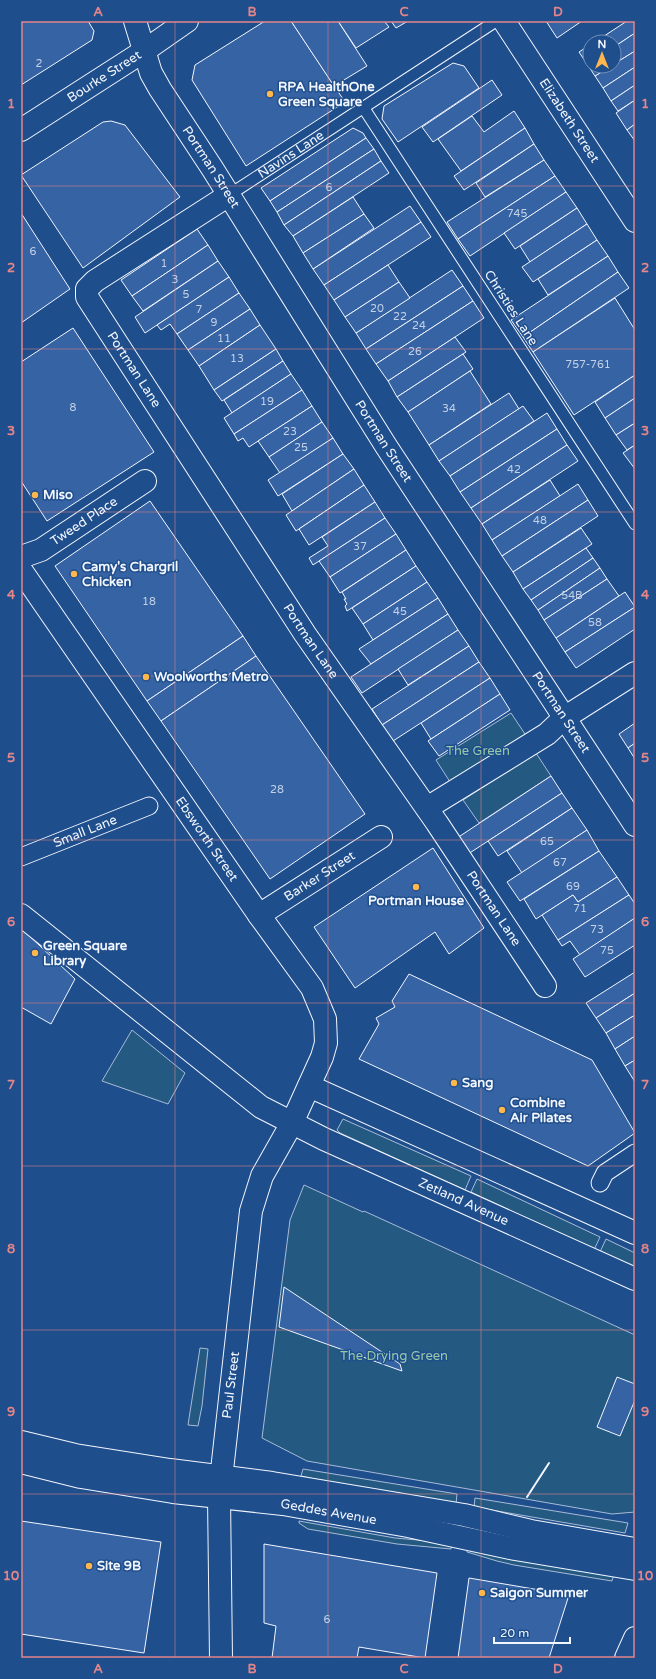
<svg xmlns="http://www.w3.org/2000/svg" width="656" height="1679" viewBox="0 0 656 1679" font-family="'Varela Round',sans-serif">
<rect width="100%" height="100%" fill="#1f4e8c"/>
<g fill="#245a82" stroke="#a8bbd7">
<polygon points="511,713 527,737 452,785 436,760"/>
<polygon points="536,753 551,776 479,823 463,800"/>
<polygon points="132,1030 185,1073 168,1104 102,1081"/>
<polygon points="343,1119 471,1176 465,1190 340,1133 337,1130"/>
<polygon points="477,1179 600,1237 594,1250 471,1192"/>
<polygon points="304,1185 363,1212 364,1211 635,1335 635,1512 612,1514 307,1461 262,1438 290,1220"/>
<polygon points="606,1239 635,1253 635,1268 600,1252"/>
<polygon points="200,1348 208,1349 202,1406 198,1426 188,1425"/>
<polygon points="303,1469 457,1494 456,1504 315,1479 301,1476"/>
<polygon points="475,1498 628,1523 625,1533 474,1507"/>
<polygon points="299,1521 395,1538 452,1543 451,1549 397,1544 308,1529 299,1523"/>
<polygon points="467,1550 614,1574 612,1581 514,1565 497,1561 467,1552"/>
</g>
<g fill="#3563a3" stroke="#f2f6ff">
<polygon points="21,21 88,21 94,31 92,40 21,85"/>
<polygon points="265,21 291,21 345,102 246,166 192,80 195,65"/>
<polygon points="291,21 338,21 367,66 334,86"/>
<polygon points="338,21 384,21 389,27 356,48"/>
<polygon points="391,21 408,21 396,28"/>
<polygon points="546,21 582,21 557,38"/>
<polygon points="627,21 635,21 635,33 614,47 614,42 595,42"/>
<polygon points="635,33 635,51 614,64 614,47"/>
<polygon points="590,45 590,62 587,64 579,52"/>
<polygon points="635,51 635,67 603,88 595,76 611,66 614,66 614,64"/>
<polygon points="590,62 590,66 611,66 595,76 587,64"/>
<polygon points="453,63 464,66 479,88 398,142 382,119 384,106"/>
<polygon points="635,67 635,85 611,101 603,88"/>
<polygon points="492,80 502,95 433,142 422,127"/>
<polygon points="635,85 635,100 618,111 611,101"/>
<polygon points="635,100 635,124 627,130 616,113"/>
<polygon points="514,111 525,128 461,171 438,139 472,116 484,132"/>
<polygon points="111,121 125,125 180,197 83,268 21,175 103,122"/>
<polygon points="635,124 635,141 627,130"/>
<polygon points="353,128 363,133 366,138 270,201 261,188"/>
<polygon points="525,128 534,144 464,190 454,176"/>
<polygon points="366,138 374,149 277,212 270,201"/>
<polygon points="534,144 544,160 485,197 476,183"/>
<polygon points="374,149 381,161 284,225 277,212"/>
<polygon points="544,160 555,176 458,239 447,222"/>
<polygon points="381,161 389,173 293,236 284,225"/>
<polygon points="555,176 566,192 470,256 458,239"/>
<polygon points="566,192 577,208 515,249 504,233"/>
<polygon points="353,197 364,214 303,253 293,236"/>
<polygon points="410,206 421,222 324,285 313,269"/>
<polygon points="577,208 587,224 530,262 520,246"/>
<polygon points="21,213 70,289 21,323"/>
<polygon points="364,214 374,228 313,269 303,253"/>
<polygon points="421,222 431,237 334,300 324,285"/>
<polygon points="587,224 597,240 533,282 522,267"/>
<polygon points="197,229 208,245 132,296 121,280"/>
<polygon points="597,240 608,256 548,295 538,279"/>
<polygon points="208,245 218,261 143,311 132,296"/>
<polygon points="608,256 618,272 523,337 511,320"/>
<polygon points="218,261 229,277 145,333 135,317"/>
<polygon points="388,265 399,282 345,317 334,300"/>
<polygon points="452,270 463,286 366,349 356,333"/>
<polygon points="618,272 629,288 533,352 523,337"/>
<polygon points="229,277 239,293 177,334 170,324 161,330 157,325"/>
<polygon points="399,282 410,298 356,333 345,317"/>
<polygon points="463,286 473,301 376,364 366,349"/>
<polygon points="239,293 250,309 188,350 177,334"/>
<polygon points="615,298 635,330 635,375 574,415 533,352"/>
<polygon points="473,301 484,318 388,381 376,364"/>
<polygon points="250,309 260,325 199,366 188,350"/>
<polygon points="260,325 276,349 214,390 199,366"/>
<polygon points="73,328 154,452 47,521 21,481 21,362"/>
<polygon points="455,337 466,352 397,397 388,381"/>
<polygon points="276,349 283,361 222,401 214,390"/>
<polygon points="463,354 473,369 408,412 397,397"/>
<polygon points="283,361 291,374 232,413 224,400"/>
<polygon points="470,371 491,404 429,445 408,412"/>
<polygon points="291,374 302,390 234,434 224,418"/>
<polygon points="635,375 635,398 605,418 595,402"/>
<polygon points="302,390 312,406 249,447 243,438 238,441 234,434"/>
<polygon points="509,393 519,409 439,461 429,445"/>
<polygon points="635,398 635,423 616,435 605,418"/>
<polygon points="312,406 322,422 269,457 258,441"/>
<polygon points="523,406 534,421 450,476 439,461"/>
<polygon points="547,413 557,429 460,492 450,476"/>
<polygon points="322,422 333,438 280,473 269,457"/>
<polygon points="635,423 635,445 627,450 616,435"/>
<polygon points="557,429 567,445 471,508 460,492"/>
<polygon points="333,438 343,454 278,496 268,480"/>
<polygon points="567,445 578,461 482,524 471,508"/>
<polygon points="635,445 635,469 623,453"/>
<polygon points="343,454 354,469 292,511 282,494"/>
<polygon points="354,469 364,485 296,531 286,515"/>
<polygon points="550,480 560,496 492,540 482,524"/>
<polygon points="578,484 588,500 502,556 492,540"/>
<polygon points="364,485 375,502 309,545 299,529"/>
<polygon points="588,500 598,516 513,572 502,556"/>
<polygon points="150,501 243,636 147,701 55,566"/>
<polygon points="375,502 385,518 313,565 309,558 328,546 322,537"/>
<polygon points="385,518 396,534 330,577 319,561"/>
<polygon points="581,528 592,544 523,589 513,572"/>
<polygon points="396,534 406,550 340,593 330,577"/>
<polygon points="586,548 593,558 531,600 523,589"/>
<polygon points="406,550 416,566 347,611 345,606 347,604 344,599 346,599 342,592"/>
<polygon points="593,558 600,568 538,610 531,600"/>
<polygon points="416,566 427,582 363,624 352,608"/>
<polygon points="600,568 607,579 544,620 538,610"/>
<polygon points="607,579 619,596 556,638 544,620"/>
<polygon points="427,582 438,598 373,640 363,624"/>
<polygon points="625,592 635,607 565,652 556,638"/>
<polygon points="438,598 448,614 371,664 359,649"/>
<polygon points="635,607 635,629 576,668 565,652"/>
<polygon points="448,614 458,630 362,693 351,677"/>
<polygon points="458,630 469,646 408,685 398,669"/>
<polygon points="243,636 256,656 161,721 147,701"/>
<polygon points="469,646 479,662 382,725 372,709"/>
<polygon points="256,656 365,814 270,879 161,721"/>
<polygon points="479,662 490,678 393,741 382,725"/>
<polygon points="490,678 500,694 431,739 421,723"/>
<polygon points="500,694 510,710 439,756 428,741"/>
<polygon points="635,723 635,743 628,748 619,734"/>
<polygon points="635,743 635,759 628,748"/>
<polygon points="551,776 562,793 465,856 454,840"/>
<polygon points="562,793 572,808 498,856 488,841"/>
<polygon points="572,808 587,830 522,873 507,851"/>
<polygon points="587,830 599,851 520,901 507,882"/>
<polygon points="433,848 484,928 449,954 435,932 355,988 314,927"/>
<polygon points="599,851 617,877 578,902 573,895 536,919 524,899"/>
<polygon points="617,877 629,895 558,940 542,915 573,895 578,902"/>
<polygon points="629,895 635,904 635,918 580,955 570,941 562,946 558,940"/>
<polygon points="635,918 635,945 585,977 573,959"/>
<polygon points="21,928 75,979 51,1024 21,1007"/>
<polygon points="635,972 635,993 596,1018 586,1003"/>
<polygon points="409,974 592,1060 635,1133 588,1166 359,1059 379,1024 376,1018 395,1007 392,1001"/>
<polygon points="635,993 635,1015 606,1033 596,1018"/>
<polygon points="635,1015 635,1036 615,1049 606,1033"/>
<polygon points="635,1036 635,1060 625,1066 615,1049"/>
<polygon points="635,1060 635,1082 625,1066"/>
<polygon points="284,1287 400,1364 402,1371 279,1327"/>
<polygon points="617,1377 635,1384 635,1400 620,1436 597,1427"/>
<polygon points="21,1521 161,1542 144,1653 21,1634"/>
<polygon points="264,1544 437,1573 425,1658 359,1647 357,1658 272,1658 276,1626 264,1623"/>
<polygon points="469,1578 569,1595 549,1658 458,1658"/>
</g>
<g fill="none" stroke-linecap="round" stroke-linejoin="round">
<g stroke="#f2f6ff" stroke-width="13">
<g id="service">
<polyline points="363,107 635,524"/>
<path id="s1" d="M229,195l267,-174"/>
</g>
</g>
<g stroke="#f2f6ff" stroke-width="19">
<g id="pedestrian">
<path id="s2" d="M21,857l128,-51"/>
<polyline points="600,1183 605,1173 635,1153"/>
</g>
</g>
<g stroke="#f2f6ff" stroke-width="24">
<g id="minor">
<path id="s3" d="M135,21l16,52 9,16 52,79 174,278 249,379"/>
<path id="s4" d="M504,21l131,200"/>
<path id="s5" d="M229,195l-134,86 -8,8v8l218,337 132,189 108,163"/>
<path id="s6" d="M21,557l20,-7 104,-69"/>
<path id="s7" d="M21,570l238,345 53,73 13,31 1,24 -4,14 -30,66 -30,53 -11,35 -32,286 2,161"/>
<polyline points="427,808 547,734 564,718 635,673"/>
<path id="s8" d="M21,915l240,192 63,32 311,140"/>
<path id="s9" d="M259,915l122,-78"/>
<polyline points="309,1086 635,1233"/>
<polyline points="21,1442 75,1455 170,1470 272,1483 464,1515 531,1531 635,1549"/>
<path id="s10" d="M21,1462l60,15 92,15 110,12 125,22 107,23 120,20"/>
<polyline points="626,1658 635,1638"/>
</g>
</g>
<g stroke="#f2f6ff" stroke-width="24">
<g id="secondary">
<path id="s11" d="M21,130l123,-79 43,-30"/>
</g>
</g>
<use href="#service" stroke="#1f4e8c" stroke-width="11"/>
<use href="#pedestrian" stroke="#1f4e8c" stroke-width="17"/>
<use href="#minor" stroke="#1f4e8c" stroke-width="22"/>
<use href="#secondary" stroke="#1f4e8c" stroke-width="22"/>
<polyline stroke="#f2f6ff" stroke-width="2" points="527,1497 549,1463"/>
</g>
<path fill="none" stroke="#e38589" stroke-width="1" stroke-opacity="0.55" d="M175,21v1637M328,21v1637M481,21v1637M21,186h614M21,349h614M21,512h614M21,676h614M21,840h614M21,1003h614M21,1166h614M21,1330h614M21,1494h614"/>
<g fill="#ffb74d" stroke="#1f4e8c" stroke-width="1.5">
<circle cx="270" cy="94" r="4"/>
<circle cx="35" cy="495" r="4"/>
<circle cx="74" cy="574" r="4"/>
<circle cx="146" cy="677" r="4"/>
<circle cx="416" cy="887" r="4"/>
<circle cx="35" cy="953" r="4"/>
<circle cx="454" cy="1083" r="4"/>
<circle cx="502" cy="1110" r="4"/>
<circle cx="89" cy="1566" r="4"/>
<circle cx="482" cy="1593" r="4"/>
</g>
<g text-anchor="middle" dominant-baseline="central" stroke-width="3" stroke-linejoin="round" paint-order="stroke">
<g font-size="11" fill="#c3d1e8">
<text x="39" y="63">2</text>
<text x="329" y="187">6</text>
<text x="517" y="213">745</text>
<text x="33" y="251">6</text>
<text x="164" y="263">1</text>
<text x="175" y="279">3</text>
<text x="186" y="294">5</text>
<text x="377" y="308">20</text>
<text x="199" y="309">7</text>
<text x="400" y="316">22</text>
<text x="214" y="322">9</text>
<text x="419" y="325">24</text>
<text x="224" y="338">11</text>
<text x="415" y="351">26</text>
<text x="237" y="358">13</text>
<text x="588" y="364">757-761</text>
<text x="267" y="401">19</text>
<text x="73" y="407">8</text>
<text x="449" y="408">34</text>
<text x="290" y="431">23</text>
<text x="301" y="447">25</text>
<text x="514" y="469">42</text>
<text x="540" y="520">48</text>
<text x="360" y="546">37</text>
<text x="572" y="595">54B</text>
<text x="149" y="601">18</text>
<text x="400" y="611">45</text>
<text x="595" y="622">58</text>
<text x="277" y="789">28</text>
<text x="547" y="841">65</text>
<text x="560" y="862">67</text>
<text x="573" y="886">69</text>
<text x="580" y="908">71</text>
<text x="597" y="929">73</text>
<text x="607" y="950">75</text>
<text x="327" y="1619">6</text>
</g>
<g font-size="13" fill="#f2f6ff" stroke="#1f4e8c">
<text stroke="none"><textPath href="#s11" startOffset="99">Bourke Street</textPath></text>
<text stroke="none"><textPath href="#s4" startOffset="119">Elizabeth Street</textPath></text>
<text stroke="none"><textPath href="#s1" startOffset="74">Navins Lane</textPath></text>
<text stroke="none"><textPath href="#s3" startOffset="166">Portman Street</textPath></text>
<text transform="translate(511 308) rotate(57)">Christies Lane</text>
<text stroke="none"><textPath href="#s5" startOffset="265">Portman Lane</textPath></text>
<text stroke="none"><textPath href="#s3" startOffset="490">Portman Street</textPath></text>
<text stroke="none"><textPath href="#s6" startOffset="73">Tweed Place</textPath></text>
<text stroke="none"><textPath href="#s5" startOffset="589">Portman Lane</textPath></text>
<text stroke="none"><textPath href="#s3" startOffset="814">Portman Street</textPath></text>
<text stroke="none"><textPath href="#s2" startOffset="69">Small Lane</textPath></text>
<text stroke="none"><textPath href="#s7" startOffset="327">Ebsworth Street</textPath></text>
<text stroke="none"><textPath href="#s9" startOffset="72">Barker Street</textPath></text>
<text stroke="none"><textPath href="#s5" startOffset="913">Portman Lane</textPath></text>
<text stroke="none"><textPath href="#s8" startOffset="531">Zetland Avenue</textPath></text>
<text transform="translate(231 1385) rotate(-83)">Paul Street</text>
<text stroke="none"><textPath href="#s10" startOffset="312">Geddes Avenue</textPath></text>
</g>
<g font-size="13" font-weight="bold" fill="#f2f6ff" stroke="#1f4e8c" text-anchor="start">
<text x="278" y="87">RPA HealthOne<tspan x="278" dy="15">Green Square</tspan></text>
<text x="43" y="495">Miso</text>
<text x="82" y="567">Camy's Chargril<tspan x="82" dy="15">Chicken</tspan></text>
<text x="154" y="677">Woolworths Metro</text>
<text x="416" y="901" text-anchor="middle">Portman House</text>
<text x="43" y="946">Green Square<tspan x="43" dy="15">Library</tspan></text>
<text x="462" y="1083">Sang</text>
<text x="510" y="1103">Combine<tspan x="510" dy="15">Air Pilates</tspan></text>
<text x="97" y="1566">Site 9B</text>
<text x="490" y="1593">Saigon Summer</text>
</g>
<g font-size="13" fill="#97c8a6" stroke="#1f4e8c">
<text x="478" y="751">The Green</text>
<text x="394" y="1356">The Drying Green</text>
</g>
</g>
<rect width="656" height="1679" fill="none" stroke="#1f4e8c" stroke-width="44"/>
<g transform="translate(602 54)"><circle r="19" fill="#1f4e8c" stroke="#7391ba"/>
<path d="M0-3L7 15L0 10L-7 15Z" fill="#ffb74d"/>
<text y="-6" font-size="11" font-weight="bold" text-anchor="middle" fill="#f2f6ff">N</text>
</g>
<path d="M494 1637v6h76v-6" fill="none" stroke="#f2f6ff" stroke-width="2"/>
<text x="500" y="1637" font-size="12" fill="#f2f6ff" stroke="#1f4e8c" stroke-width="3" paint-order="stroke">20 m</text>
<rect x="22" y="22" width="612" height="1635" fill="none" stroke="#e38589" stroke-width="1.5"/>
<g font-size="13" text-anchor="middle" font-weight="bold" fill="#e38589">
<text x="98" y="16">A</text>
<text x="252" y="16">B</text>
<text x="404" y="16">C</text>
<text x="558" y="16">D</text>
<text x="11" y="108">1</text>
<text x="645" y="108">1</text>
<text x="11" y="272">2</text>
<text x="645" y="272">2</text>
<text x="11" y="435">3</text>
<text x="645" y="435">3</text>
<text x="11" y="599">4</text>
<text x="645" y="599">4</text>
<text x="11" y="762">5</text>
<text x="645" y="762">5</text>
<text x="11" y="926">6</text>
<text x="645" y="926">6</text>
<text x="11" y="1089">7</text>
<text x="645" y="1089">7</text>
<text x="11" y="1253">8</text>
<text x="645" y="1253">8</text>
<text x="11" y="1416">9</text>
<text x="645" y="1416">9</text>
<text x="11" y="1580">10</text>
<text x="645" y="1580">10</text>
<text x="98" y="1673">A</text>
<text x="252" y="1673">B</text>
<text x="404" y="1673">C</text>
<text x="558" y="1673">D</text>
</g>
</svg>
